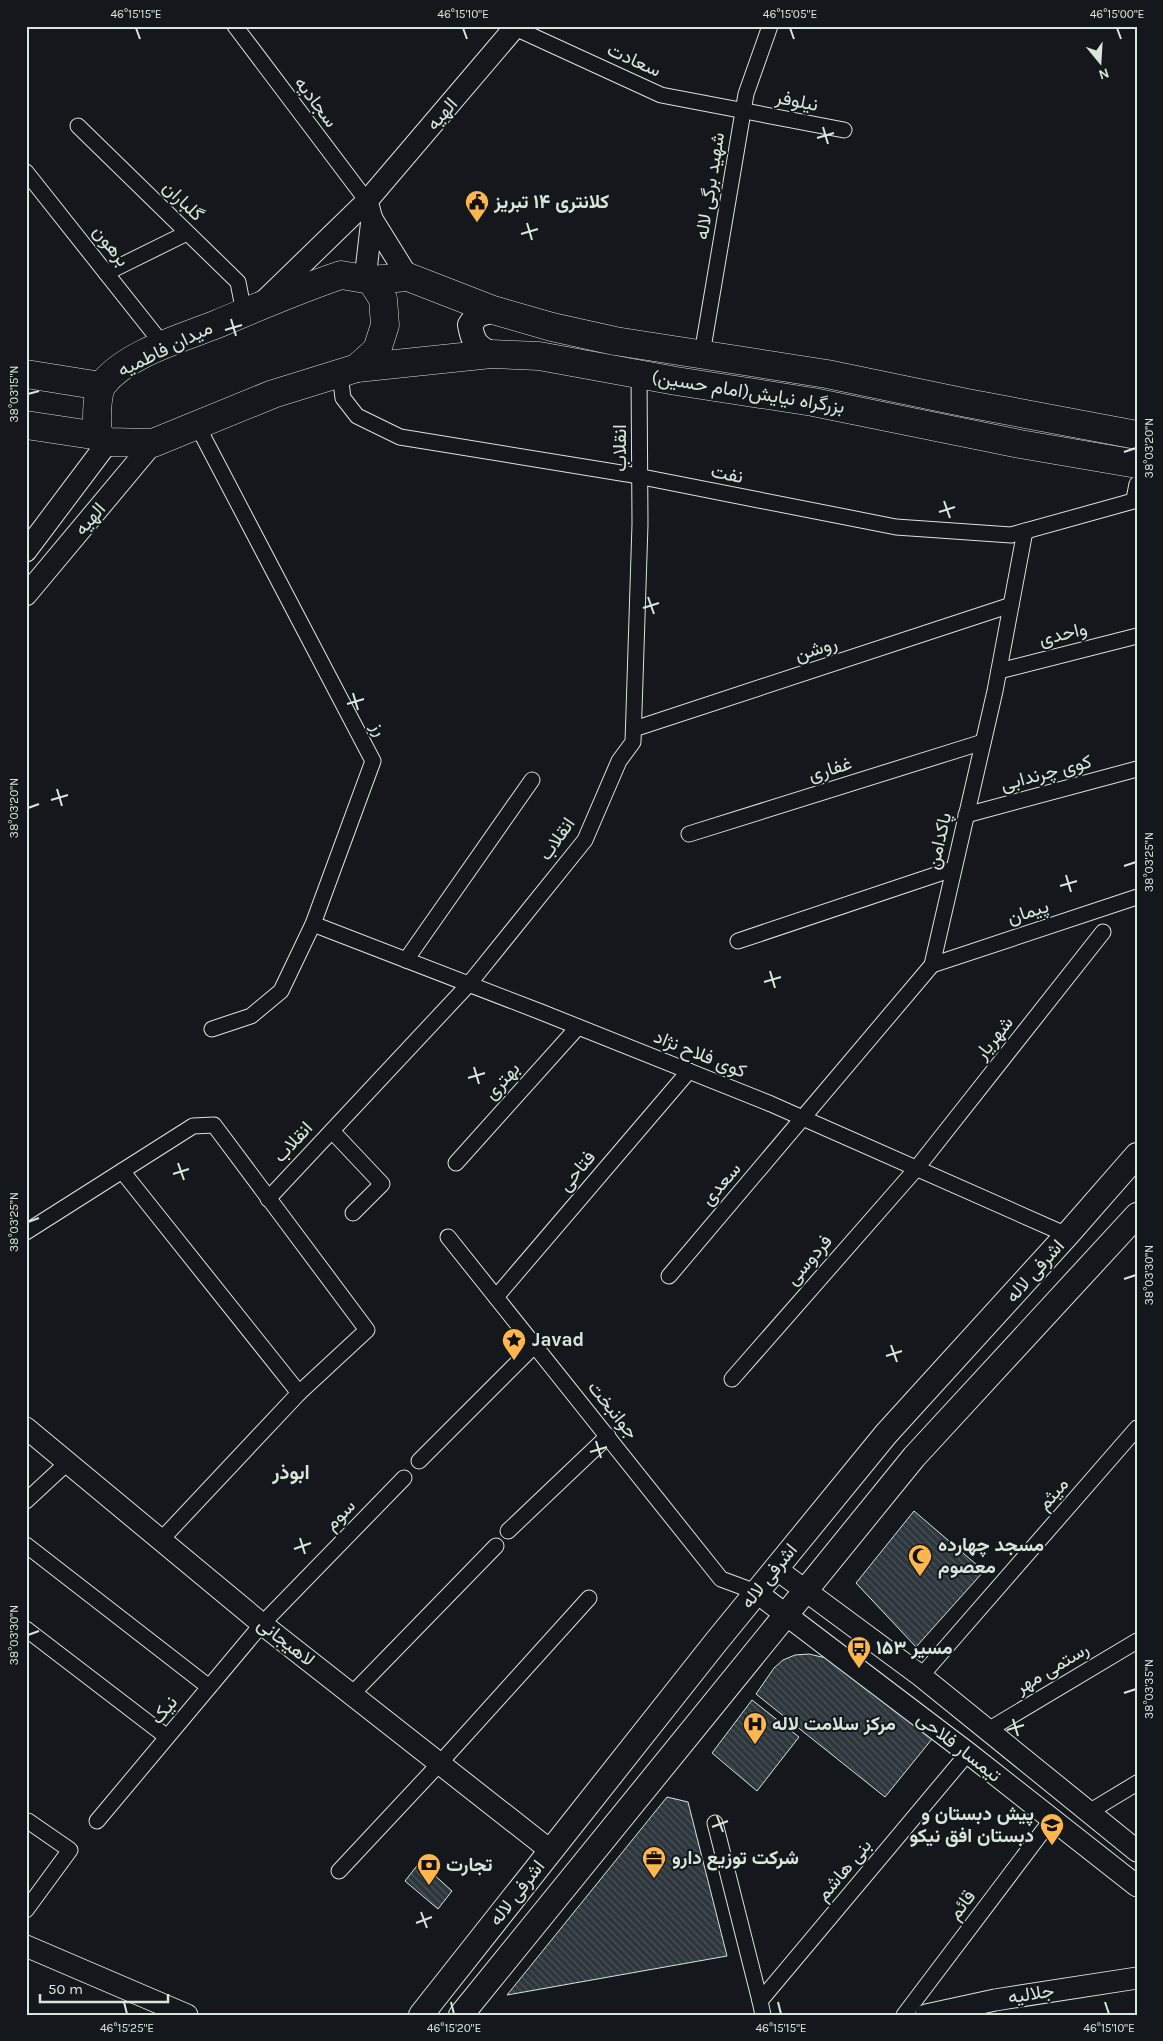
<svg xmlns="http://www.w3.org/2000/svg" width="1163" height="2041" viewBox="0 0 1163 2041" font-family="Karla,Vazirmatn,sans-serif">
<defs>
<pattern id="building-back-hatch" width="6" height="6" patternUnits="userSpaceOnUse" patternTransform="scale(1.25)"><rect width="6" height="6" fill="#2c363c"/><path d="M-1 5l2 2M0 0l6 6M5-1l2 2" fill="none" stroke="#4a5358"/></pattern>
</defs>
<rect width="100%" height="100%" fill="#14181c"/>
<g fill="url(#building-back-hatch)" stroke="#d8e6dc">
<polygon points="914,1511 984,1571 916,1647 856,1583"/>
<polygon points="809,1654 826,1658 932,1739 885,1797 756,1694 774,1668 783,1660 795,1655"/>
<polygon points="752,1700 799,1737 757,1791 712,1753"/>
<polygon points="667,1797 688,1802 727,1956 507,1995"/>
<polygon points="420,1862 452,1891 438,1909 405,1881"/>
</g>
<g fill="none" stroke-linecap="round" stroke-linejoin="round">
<g stroke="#d8e6dc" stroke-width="17">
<g id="street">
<polyline points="235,26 367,201"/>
<polyline points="515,28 661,95 844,130"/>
<polyline points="78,126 238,282 244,313"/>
<polyline points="26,172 164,346"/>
<polyline points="106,273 187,233"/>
<polyline points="702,354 746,94 770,26"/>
<polyline points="340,374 343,398 357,416 400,437 627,474 896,527 1011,535 1137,500"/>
<polyline points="197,425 373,761 313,924 281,991 251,1016 212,1029"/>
<polyline points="1134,499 1137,484"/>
<polyline points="999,671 1137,636"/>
<polyline points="634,729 1011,605"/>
<polyline points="966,815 1137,769"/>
<polyline points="689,834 983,742"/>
<polyline points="313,924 541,1012 771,1104 1067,1235"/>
<polyline points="738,941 953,869"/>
<polyline points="406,960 532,780"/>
<polyline points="932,965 1137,897"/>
<polyline points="332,1131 382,1184 353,1213"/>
<polyline points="456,1163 578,1027"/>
<polyline points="122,1171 299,1393"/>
<polyline points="268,1199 469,984 585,840 619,761 633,742 640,524 639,374"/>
<polyline points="26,1232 193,1126 214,1125 367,1330 299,1393 160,1541"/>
<polyline points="448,1237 721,1579 756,1592"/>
<polyline points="669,1276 932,965 995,691 1025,531"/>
<polyline points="496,1297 689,1071"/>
<polyline points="732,1379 916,1169 1103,932"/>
<polyline points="419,1461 535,1345"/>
<polyline points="26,1501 67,1463"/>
<polyline points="508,1531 608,1436"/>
<polyline points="26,1545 209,1687"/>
<polyline points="26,1629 167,1737"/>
<polyline points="921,1676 1137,1428"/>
<polyline points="352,1694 496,1546"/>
<polyline points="988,1730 1137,1641"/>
<polyline points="1089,1812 1137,1783"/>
<polyline points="97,1821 262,1624 404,1478"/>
<polyline points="715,1823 760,2001"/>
<polyline points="339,1871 440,1763 589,1598"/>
<polyline points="26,1910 70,1850 28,1821"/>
<polyline points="763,2015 760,2001 968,1753"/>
<polyline points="904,2015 1052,1819"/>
</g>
</g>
<g stroke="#d8e6dc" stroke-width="23">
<g id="secondary">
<polyline points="372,219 408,277"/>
<polyline points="365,279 372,219 367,201"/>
<polyline points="263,302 367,201 516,26"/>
<polyline points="26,551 108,442"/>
<polyline points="26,595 153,443"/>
<polyline points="26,1428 262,1624 551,1851"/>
<polyline points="775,1568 921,1676 1137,1851"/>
<polyline points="756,1592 968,1753 1137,1886"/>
<polyline points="26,1946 187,2015"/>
<polyline points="926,2015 995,2000 1137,1978"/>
</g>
</g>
<g stroke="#d8e6dc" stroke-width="26">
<g id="primary">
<path d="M491,354c-15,-8 -18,-12 -21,-29l7,-10 16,-5"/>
<polyline points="421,2015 716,1642 886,1434 1067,1235 1137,1155"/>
<polyline points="461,2015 914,1457 1137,1215"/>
</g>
</g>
<g stroke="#d8e6dc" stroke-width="29">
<g id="highway">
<path d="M341,275l30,5 12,19 2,26 -8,25 -20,18 -84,26 -120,49 -45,-1 -9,-6c-3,-10 -3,-44 4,-52 23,-30 79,-46 114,-60 41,-17 82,-35 124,-49z"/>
<polyline points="371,280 408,277 493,310 552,327 615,341 827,374 967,403 1137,435"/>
<polyline points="357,368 491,354 539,356 676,381 813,402 1020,444 1137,464"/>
<polyline points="26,374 101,386"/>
<polyline points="26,425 99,436"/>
</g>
</g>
<use href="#street" stroke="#14181c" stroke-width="15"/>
<use href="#secondary" stroke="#14181c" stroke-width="21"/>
<use href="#primary" stroke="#14181c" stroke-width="24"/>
<use href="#highway" stroke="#14181c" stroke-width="28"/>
</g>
<path fill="none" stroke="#d8e6dc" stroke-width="2" d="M136,28l4,11M463,28l4,11M790,28l4,11M1117,28l4,11M823,127l5,17M817,138l17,-5M527,223l5,17M521,234l17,-5M231,319l5,17M225,330l17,-5M28,394l11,-3M1124,452l12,-4M944,501l6,17M939,512l16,-5M648,597l6,17M643,608l16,-5M353,693l5,17M347,704l17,-5M57,789l5,17M51,800l17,-5M28,808l11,-4M1124,866l12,-4M1066,875l5,17M1060,886l17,-5M770,971l5,17M764,982l17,-5M474,1067l5,17M468,1078l17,-5M178,1163l6,17M173,1174l16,-5M28,1222l11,-4M1124,1279l12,-4M891,1345l6,17M886,1356l16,-5M596,1441l5,17M590,1452l17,-5M300,1538l5,16M294,1549l17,-6M28,1635l11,-4M1124,1693l12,-4M1013,1719l5,17M1007,1730l17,-5M717,1816l6,16M712,1827l16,-6M421,1912l6,16M416,1923l16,-6M124,2002l3,12M451,2002l3,12M778,2002l3,12M1105,2002l4,12"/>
<defs>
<g id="civic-pin" transform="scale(1.25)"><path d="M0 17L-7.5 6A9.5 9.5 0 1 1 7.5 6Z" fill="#ffb74d" stroke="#14181c"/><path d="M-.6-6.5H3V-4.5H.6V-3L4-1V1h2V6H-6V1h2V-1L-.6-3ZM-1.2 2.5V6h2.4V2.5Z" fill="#111"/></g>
<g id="sight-pin" transform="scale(1.25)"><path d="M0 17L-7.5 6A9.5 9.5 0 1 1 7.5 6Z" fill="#ffb74d" stroke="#14181c"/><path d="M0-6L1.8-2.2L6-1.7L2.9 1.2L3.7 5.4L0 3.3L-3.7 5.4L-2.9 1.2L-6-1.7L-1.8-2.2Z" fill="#111"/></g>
<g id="mosque-pin" transform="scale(1.25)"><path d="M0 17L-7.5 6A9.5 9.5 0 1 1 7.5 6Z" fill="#ffb74d" stroke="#14181c"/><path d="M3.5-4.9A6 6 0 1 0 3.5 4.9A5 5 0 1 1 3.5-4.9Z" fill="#111"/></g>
<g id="bus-pin" transform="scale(1.25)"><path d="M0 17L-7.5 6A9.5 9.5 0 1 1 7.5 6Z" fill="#ffb74d" stroke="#14181c"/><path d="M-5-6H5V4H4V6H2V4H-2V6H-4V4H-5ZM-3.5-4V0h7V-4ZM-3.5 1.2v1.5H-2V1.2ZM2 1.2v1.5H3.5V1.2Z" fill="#111"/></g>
<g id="hospital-pin" transform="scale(1.25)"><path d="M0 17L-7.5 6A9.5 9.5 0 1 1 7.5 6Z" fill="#ffb74d" stroke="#14181c"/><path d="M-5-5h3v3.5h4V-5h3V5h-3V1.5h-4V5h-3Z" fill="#111"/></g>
<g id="school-pin" transform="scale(1.25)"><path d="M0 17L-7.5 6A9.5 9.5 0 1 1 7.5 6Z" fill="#ffb74d" stroke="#14181c"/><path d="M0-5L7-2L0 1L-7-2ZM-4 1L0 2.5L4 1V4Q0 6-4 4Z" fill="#111"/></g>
<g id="office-pin" transform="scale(1.25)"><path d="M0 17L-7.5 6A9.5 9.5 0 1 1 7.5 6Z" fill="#ffb74d" stroke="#14181c"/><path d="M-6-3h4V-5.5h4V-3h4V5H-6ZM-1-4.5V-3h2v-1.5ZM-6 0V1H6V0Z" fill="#111"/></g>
<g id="bank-pin" transform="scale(1.25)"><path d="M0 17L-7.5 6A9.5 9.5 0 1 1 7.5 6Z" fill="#ffb74d" stroke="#14181c"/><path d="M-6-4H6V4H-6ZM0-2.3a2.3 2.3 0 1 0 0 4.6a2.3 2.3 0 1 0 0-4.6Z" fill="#111"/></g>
</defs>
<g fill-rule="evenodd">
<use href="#civic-pin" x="477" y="202"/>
<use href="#sight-pin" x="514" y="1340"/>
<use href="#mosque-pin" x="920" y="1556"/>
<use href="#bus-pin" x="859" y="1648"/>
<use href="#hospital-pin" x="755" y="1724"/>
<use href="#school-pin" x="1052" y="1825"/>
<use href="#office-pin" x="654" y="1858"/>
<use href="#bank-pin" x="429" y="1865"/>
</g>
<g text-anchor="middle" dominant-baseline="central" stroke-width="4" stroke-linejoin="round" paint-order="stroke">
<g font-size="19" fill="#d8e6dc" stroke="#14181c">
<text transform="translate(634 60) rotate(24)">سعادت</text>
<text transform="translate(797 101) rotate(11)">نیلوفر</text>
<text transform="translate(316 102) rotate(53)">سجادیه</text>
<text transform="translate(442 114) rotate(-49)">الهیه</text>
<text transform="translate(710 186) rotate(-81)">شهید برگی لاله</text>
<text transform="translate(183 201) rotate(44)">گلباران</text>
<text transform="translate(111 246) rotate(52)">برهون</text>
<text transform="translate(165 349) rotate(-26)">میدان فاطمیه</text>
<text transform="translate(748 392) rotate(9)">بزرگراه نیایش(امام حسین)</text>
<text transform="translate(620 448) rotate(-90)">انقلاب</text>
<text transform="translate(727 474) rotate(11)">نفت</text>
<text transform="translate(90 519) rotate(-49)">الهیه</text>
<text transform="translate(1063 634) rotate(-14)">واحدی</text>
<text transform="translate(816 649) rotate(-18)">روشن</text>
<text transform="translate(379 729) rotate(62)">رز</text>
<text transform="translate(830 769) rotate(-17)">غفاری</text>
<text transform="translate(1046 773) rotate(-15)">کوی چرندابی</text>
<text transform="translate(557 839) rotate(-55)">انقلاب</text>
<text transform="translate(939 841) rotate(-77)">پاکدامن</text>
<text transform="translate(1028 912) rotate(-18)">پیمان</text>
<text transform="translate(994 1038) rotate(-52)">شهریار</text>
<text transform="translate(700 1054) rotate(22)">کوی فلاح نژاد</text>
<text transform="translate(502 1081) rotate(-48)">بهتری</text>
<text transform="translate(293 1142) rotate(-47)">انقلاب</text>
<text transform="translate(577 1171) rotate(-50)">فتاحی</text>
<text transform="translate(721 1184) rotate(-49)">سعدی</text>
<text transform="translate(809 1260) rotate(-49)">فردوسی</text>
<text transform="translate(1035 1271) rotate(-48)">اشرفی لاله</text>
<text transform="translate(613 1410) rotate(51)">جوانبخت</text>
<text transform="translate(1053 1494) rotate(-49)">میثم</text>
<text transform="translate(340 1515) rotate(-46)">سوم</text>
<text transform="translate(769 1576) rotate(-51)">اشرفی لاله</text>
<text transform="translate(286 1642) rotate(38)">لاهیجانی</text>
<text transform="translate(1052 1668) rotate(-31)">رستمی مهر</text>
<text transform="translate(164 1710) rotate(-50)">نیک</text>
<text transform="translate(959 1747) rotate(38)">تیمسار فلاحی</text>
<text transform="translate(844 1870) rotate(-50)">بنی هاشم</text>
<text transform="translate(517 1893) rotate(-52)">اشرفی لاله</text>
<text transform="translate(962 1905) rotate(-53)">قائم</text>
<text transform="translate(1031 1994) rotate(-9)">جلالیه</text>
</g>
<g font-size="19" font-weight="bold" fill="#d8e6dc" stroke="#14181c" text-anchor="start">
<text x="494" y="202">کلانتری ۱۴ تبریز</text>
<text x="532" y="1340">Javad</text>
<text x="938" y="1545">مسجد چهارده<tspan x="938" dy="22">معصوم</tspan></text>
<text x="876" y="1648">مسیر ۱۵۳</text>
<text x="772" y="1724">مرکز سلامت لاله</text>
<text x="1034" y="1814" text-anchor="end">پیش دبستان و<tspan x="1034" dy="22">دبستان افق نیکو</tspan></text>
<text x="672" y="1858">شرکت توزیع دارو</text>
<text x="446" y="1865">تجارت</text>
</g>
<g font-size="20" font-weight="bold" fill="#d8e6dc" stroke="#14181c">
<text x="291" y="1472">ابوذر</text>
</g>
</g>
<rect width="1163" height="2041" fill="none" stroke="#14181c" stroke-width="55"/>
<g transform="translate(1100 62) rotate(162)" stroke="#14181c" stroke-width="4" paint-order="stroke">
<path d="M0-4L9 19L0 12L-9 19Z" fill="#d8e6dc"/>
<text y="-8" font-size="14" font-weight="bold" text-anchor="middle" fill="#d8e6dc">N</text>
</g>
<path d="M40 1994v8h128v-8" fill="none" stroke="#d8e6dc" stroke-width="2.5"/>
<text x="48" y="1994" font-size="15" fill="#d8e6dc" stroke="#14181c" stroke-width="4" paint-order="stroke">50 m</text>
<rect x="28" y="28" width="1108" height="1986" fill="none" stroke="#d8e6dc" stroke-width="2"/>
<g font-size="12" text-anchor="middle" fill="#d8e6dc">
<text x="136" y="18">46°15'15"E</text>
<text x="463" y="18">46°15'10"E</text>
<text x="790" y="18">46°15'05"E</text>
<text x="1117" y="18">46°15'00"E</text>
<text transform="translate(14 394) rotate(-90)" y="4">38°03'15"N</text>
<text transform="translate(1149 448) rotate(-90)" y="4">38°03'20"N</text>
<text transform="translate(14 808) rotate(-90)" y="4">38°03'20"N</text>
<text transform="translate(1149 862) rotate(-90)" y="4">38°03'25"N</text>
<text transform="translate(14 1222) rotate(-90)" y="4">38°03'25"N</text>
<text transform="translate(1149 1275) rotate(-90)" y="4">38°03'30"N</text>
<text transform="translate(14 1635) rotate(-90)" y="4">38°03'30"N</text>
<text transform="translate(1149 1689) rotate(-90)" y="4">38°03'35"N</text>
<text x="127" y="2032">46°15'25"E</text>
<text x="454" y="2032">46°15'20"E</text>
<text x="781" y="2032">46°15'15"E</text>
<text x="1109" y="2032">46°15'10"E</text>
</g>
</svg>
